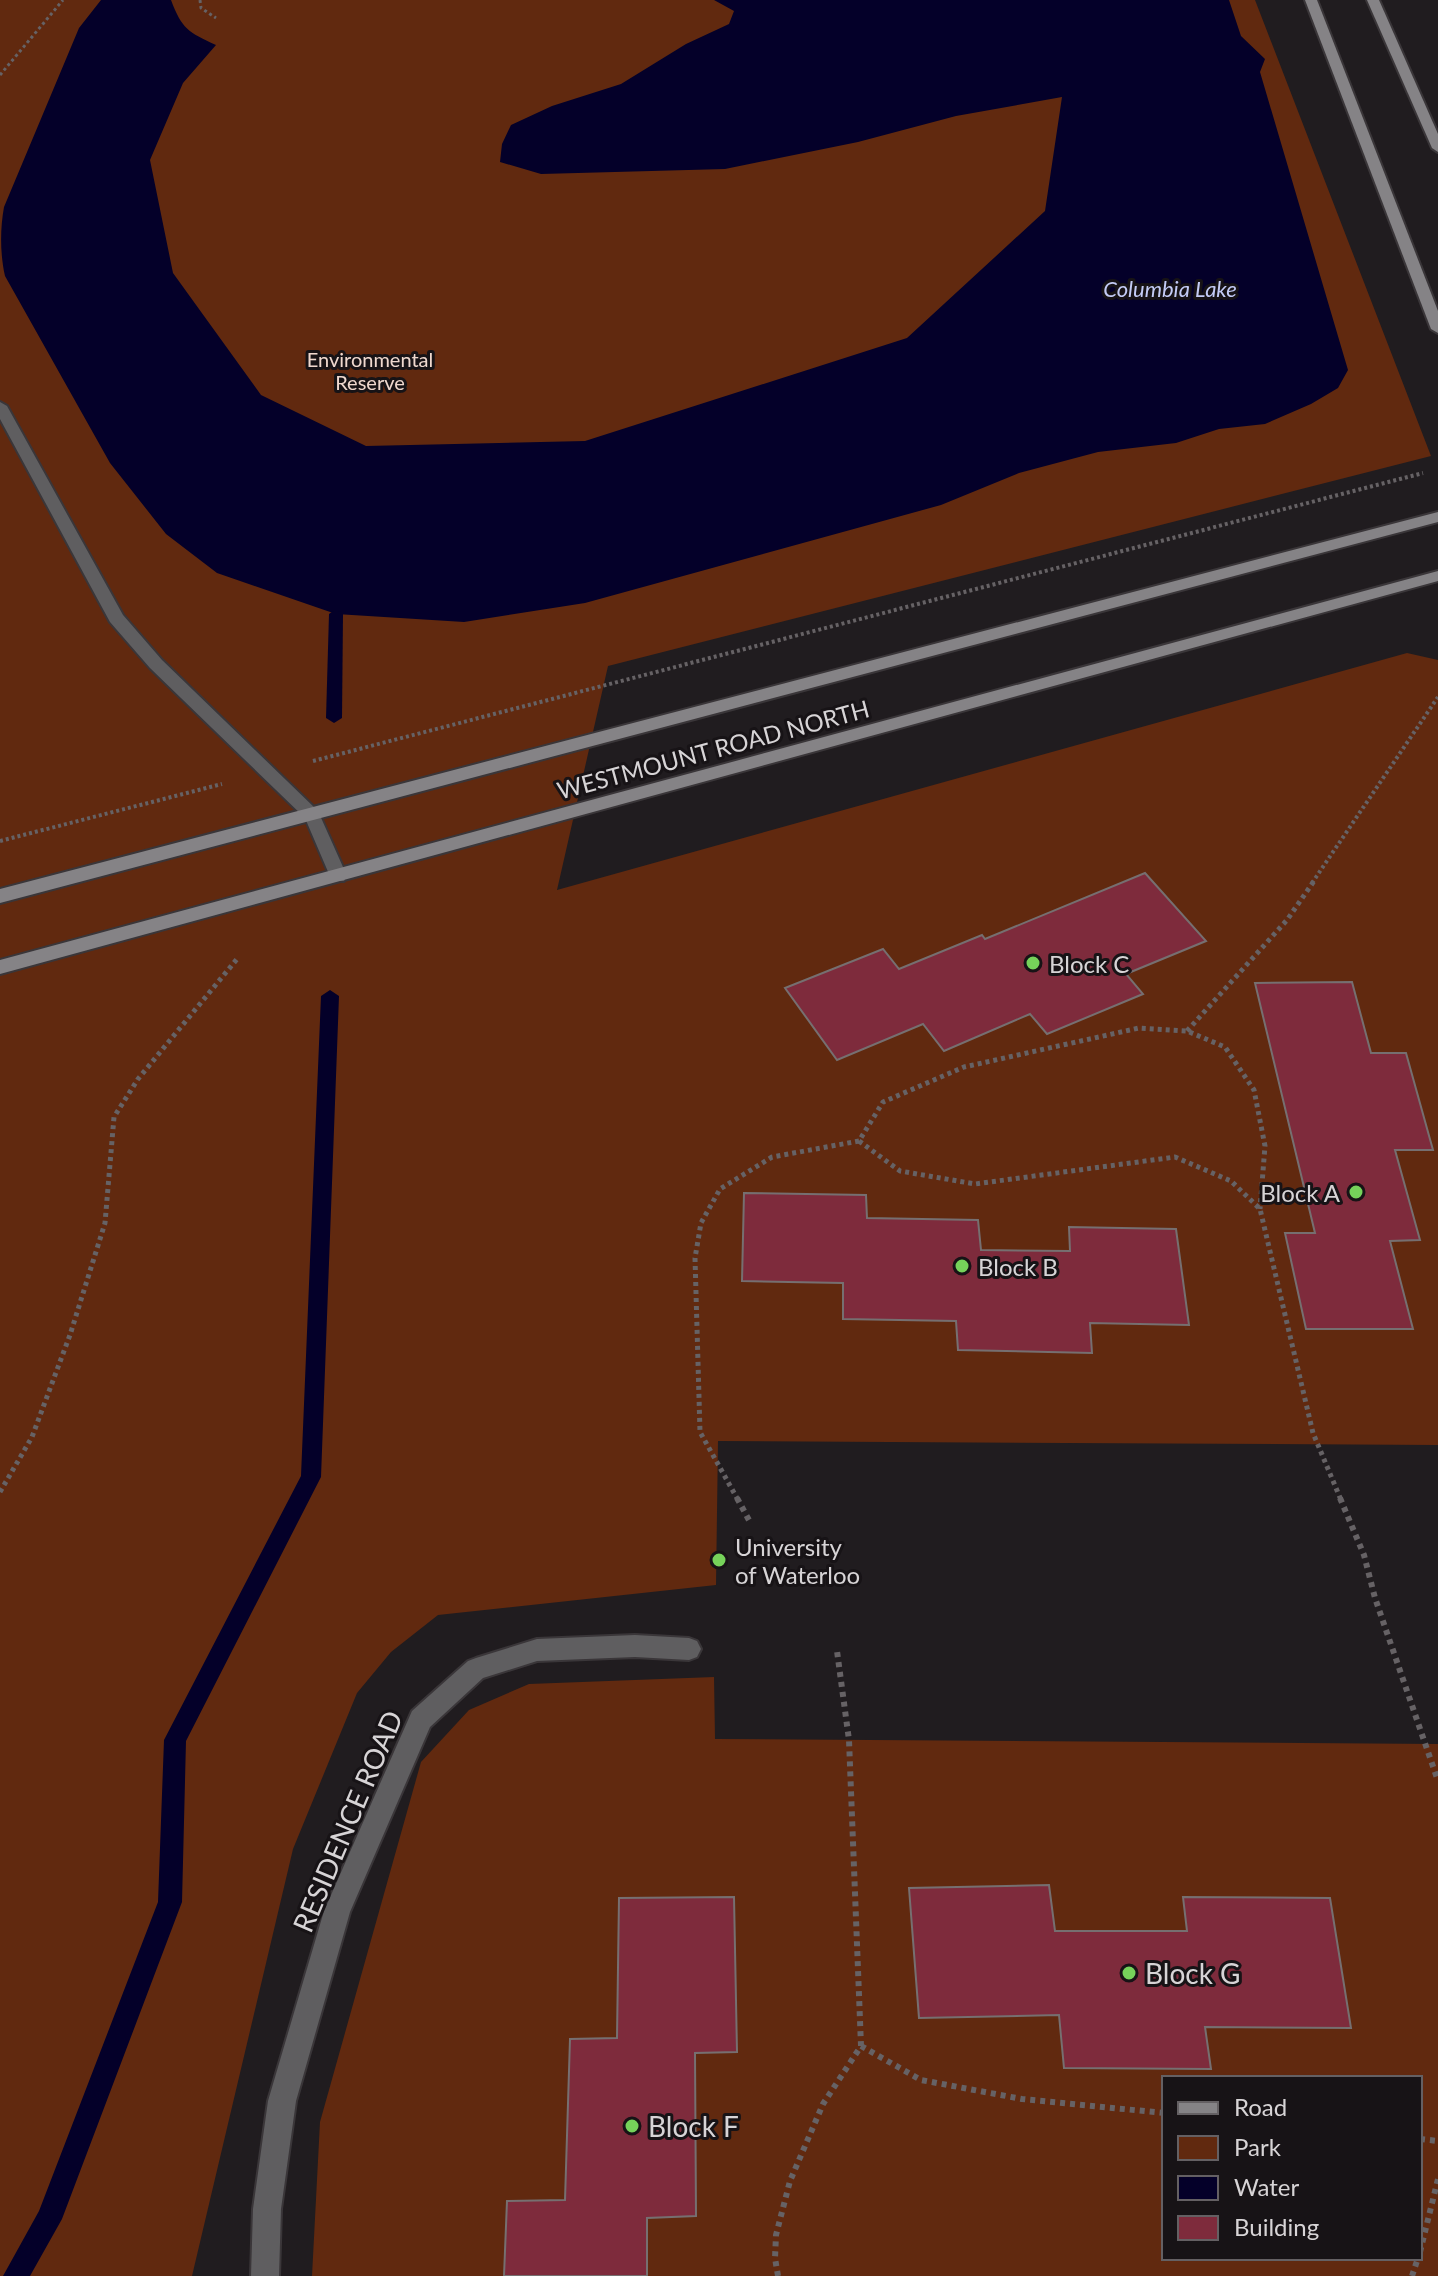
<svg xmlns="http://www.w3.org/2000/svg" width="1438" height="2276" viewBox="0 0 1438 2276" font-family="Lato,sans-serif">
<rect width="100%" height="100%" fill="#201c1f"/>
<g fill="#61290f" fill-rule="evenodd">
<polygon points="0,0 1255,0 1431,456 608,666 557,890 1407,653 1438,660 1438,1445 718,1441 716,1585 438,1615 391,1652 357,1693 293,1849 192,2276 0,2276"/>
<path d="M714,1677l1,62 723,5v532h-1126l8,-154 101,-360 48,-52 60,-26zM1164,2078h256v180h-256z"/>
</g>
<path fill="#040029" d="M101,0h70c11,29 17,32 45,45l-33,38 -33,77 23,113 88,122 105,51 219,-5 322,-103 138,-127 17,-114 -106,19 -98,26 -133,27 -184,5 -41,-12 2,-18 9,-19 41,-19 69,-22 65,-40 43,-20 5,-13 -20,-11h515l12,36 24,23 -5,13 88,298 -10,18 -27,16 -46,20 -46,5 -43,14 -78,9 -79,21 -78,32 -356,98 -121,19 -128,-8 -119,-41 -51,-39 -56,-71 -105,-187c-5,-22 -5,-47 -1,-69l75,-179z"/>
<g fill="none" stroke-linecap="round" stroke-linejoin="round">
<g fill="#040029" fill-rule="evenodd">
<polygon points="336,609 343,614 342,718 334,723 326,718 329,614"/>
<polygon points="330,990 339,996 321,1477 186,1741 182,1902 62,2219 30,2276 3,2276 39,2211 158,1902 164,1740 301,1476 321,996"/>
</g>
</g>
<g fill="#7e2b3c" stroke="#766f70" stroke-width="2">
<polygon points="1145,873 1206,941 1126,974 1143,994 1047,1034 1030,1014 944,1051 923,1024 837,1060 785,988 883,949 899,969 982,935 985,939"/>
<polygon points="1352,982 1371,1053 1406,1053 1433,1150 1395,1150 1420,1240 1390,1241 1413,1329 1306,1329 1285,1233 1315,1233 1255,983"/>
<polygon points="744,1193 866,1195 867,1218 978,1220 981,1250 1070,1251 1069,1227 1176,1229 1189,1325 1090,1323 1092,1353 958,1350 956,1321 843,1319 843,1283 742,1281"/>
<polygon points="1049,1885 1055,1931 1187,1931 1183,1897 1330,1898 1351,2028 1205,2027 1211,2069 1064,2068 1059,2015 919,2018 909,1888"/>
<polygon points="734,1897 737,2052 695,2053 696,2216 647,2218 647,2276 504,2276 507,2201 565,2200 570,2039 617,2038 619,1898"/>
</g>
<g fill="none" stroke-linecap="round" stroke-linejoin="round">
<g stroke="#3a3639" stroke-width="4">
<polygon id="lane" points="0,402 7,406 123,615 162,660 318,811 347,876 344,881 332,881 305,818 150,668 110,622 0,419"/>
</g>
<g stroke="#3a3639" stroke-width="4">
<polygon id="street" points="635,1635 689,1638 697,1641 701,1649 697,1657 689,1660 635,1657 537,1661 483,1678 430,1727 350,1912 296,2101 281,2209 279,2276 251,2276 253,2209 268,2101 324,1911 412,1711 468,1661 476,1658 537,1639"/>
</g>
<g stroke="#3a3639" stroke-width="4">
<g id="secondary">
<polygon points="1305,0 1317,0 1438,311 1438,333 1431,329"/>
<polygon points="1367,0 1379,0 1438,134 1438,152 1432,148"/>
<polygon points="1438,512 1438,522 0,903 0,889"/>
<polygon points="1438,571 1438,581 0,974 0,960"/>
</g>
</g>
<g stroke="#666265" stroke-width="3" stroke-dasharray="3 3" stroke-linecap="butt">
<polyline points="200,0 201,8 216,18"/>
<polyline points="0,75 63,0"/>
</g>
<g stroke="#666265" stroke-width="4" stroke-dasharray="3 3" stroke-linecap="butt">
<polyline points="313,761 1423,473"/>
<polyline points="0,841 222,784"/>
<polyline points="1312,883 1438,697"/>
</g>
<g stroke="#666265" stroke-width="5" stroke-dasharray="4 4" stroke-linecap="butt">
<polyline points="1187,1031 1287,920 1314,881"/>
<polyline points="859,1141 900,1171 975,1184 1175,1157 1231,1181 1260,1209 1313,1433 1341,1500"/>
<polyline points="0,1492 32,1437 70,1335 105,1223 114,1117 138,1079 237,959"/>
<polyline points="738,1500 700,1432 695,1258 701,1223 720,1189 772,1157 859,1141 883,1102 964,1067 1139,1028 1187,1031 1225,1047 1254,1090 1265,1146 1260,1209"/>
</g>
<g stroke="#666265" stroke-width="6" stroke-dasharray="5 5" stroke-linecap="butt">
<polyline points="737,1498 750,1522"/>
<polyline points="1340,1498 1364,1555 1375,1598 1438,1781"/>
<polyline points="861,2046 921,2080 1022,2099 1164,2113"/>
<polyline points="1420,2139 1438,2141"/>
<polyline points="1420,2252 1438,2179"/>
<polyline points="778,2276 775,2258 776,2235 790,2181 823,2104 861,2046 849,1740 837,1651"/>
<polyline points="1412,2276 1418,2258"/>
</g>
<use href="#lane" fill="#5f5e60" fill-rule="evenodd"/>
<use href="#street" fill="#5f5e60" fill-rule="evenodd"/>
<use href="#secondary" fill="#858386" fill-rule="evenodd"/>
</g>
<g fill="#76d25a" stroke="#171316" stroke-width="3">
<circle cx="1033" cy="963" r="8"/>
<circle cx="1356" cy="1192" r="8"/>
<circle cx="962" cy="1266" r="8"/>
<circle cx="719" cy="1560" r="8"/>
<circle cx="1129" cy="1973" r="8"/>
<circle cx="632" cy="2126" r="8"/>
</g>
<g text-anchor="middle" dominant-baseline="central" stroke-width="6" stroke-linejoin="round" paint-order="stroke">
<g font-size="20" fill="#efd8ce" stroke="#171316">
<text x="370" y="359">Environmental<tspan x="370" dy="23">Reserve</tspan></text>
</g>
<g font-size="22" font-style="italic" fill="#c3cbf5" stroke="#171316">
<text x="1170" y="288">Columbia Lake</text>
</g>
<g font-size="24" fill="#d7d4d6" stroke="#171316">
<text transform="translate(713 749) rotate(-15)">WESTMOUNT ROAD NORTH</text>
</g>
<g font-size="24" fill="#d7d4d6" stroke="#171316" text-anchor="start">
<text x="1049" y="963">Block C</text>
<text x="1340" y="1192" text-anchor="end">Block A</text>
<text x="978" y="1266">Block B</text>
<text x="735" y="1546">University<tspan x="735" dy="28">of Waterloo</tspan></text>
</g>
<g font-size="28" fill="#d7d4d6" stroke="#171316">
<text transform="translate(347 1821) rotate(-67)">RESIDENCE ROAD</text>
</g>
<g font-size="28" fill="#d7d4d6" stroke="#171316" text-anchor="start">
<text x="1145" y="1973">Block G</text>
<text x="648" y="2126">Block F</text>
</g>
</g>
<rect x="1162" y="2076" width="260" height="184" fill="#171316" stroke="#646063" stroke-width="2"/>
<rect x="1178" y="2102" width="40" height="12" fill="#858386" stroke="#646063" stroke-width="2"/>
<text x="1234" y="2116" font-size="24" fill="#d7d4d6">Road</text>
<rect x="1178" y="2136" width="40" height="24" fill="#61290f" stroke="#646063" stroke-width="2"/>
<text x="1234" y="2156" font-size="24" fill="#d7d4d6">Park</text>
<rect x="1178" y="2176" width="40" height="24" fill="#040029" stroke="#646063" stroke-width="2"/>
<text x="1234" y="2196" font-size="24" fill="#d7d4d6">Water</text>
<rect x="1178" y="2216" width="40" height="24" fill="#7e2b3c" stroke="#646063" stroke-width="2"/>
<text x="1234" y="2236" font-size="24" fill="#d7d4d6">Building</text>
</svg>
